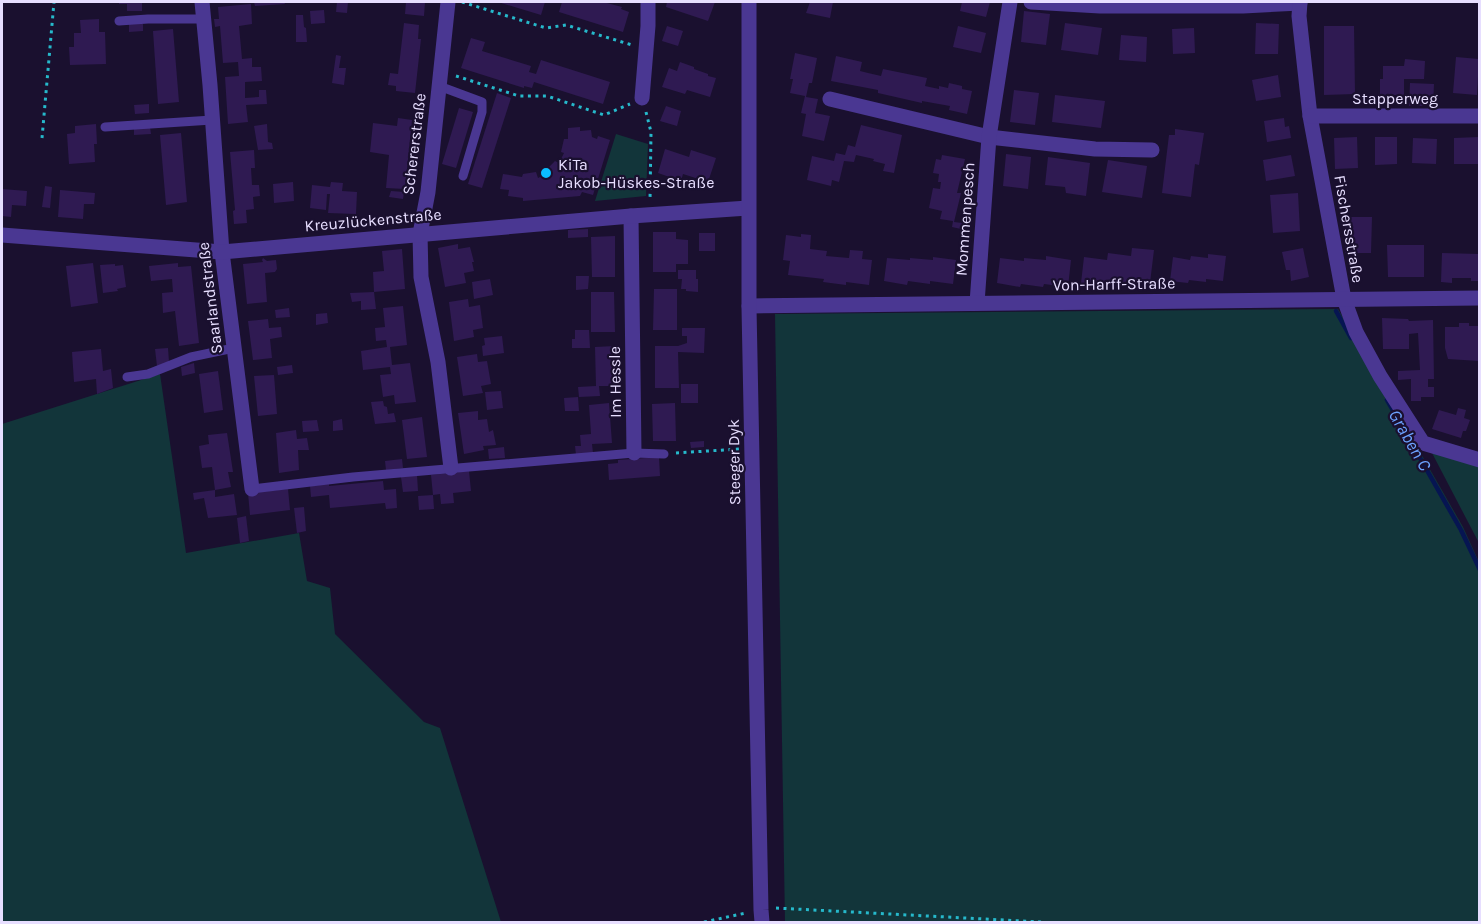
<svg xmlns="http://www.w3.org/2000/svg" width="1481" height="924" viewBox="0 0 1481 924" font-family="Karla,sans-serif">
<rect width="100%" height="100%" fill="#1a102f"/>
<g fill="#12353a">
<polygon points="616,134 648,144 646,196 595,201"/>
<polygon points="1338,309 1463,527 1479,562 1479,922 785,922 775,314"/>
<polygon points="160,374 186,553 299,533 307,581 330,588 335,634 424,722 440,728 501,922 2,922 2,424"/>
<polygon points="1431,451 1479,466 1479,543"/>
</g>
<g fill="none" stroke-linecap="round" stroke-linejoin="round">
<g stroke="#061552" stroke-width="4.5">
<polyline points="1336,311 1351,338"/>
<polyline points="1387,400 1461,530 1480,570"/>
</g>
</g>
<g fill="#2f1a52">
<polygon points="119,2 142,2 142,11 127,11 127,4 119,4"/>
<polygon points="254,2 284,2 285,4 255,6"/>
<polygon points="337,2 348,2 347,13 336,12"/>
<polygon points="406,2 425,2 424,16 405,14"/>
<polygon points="498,2 545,2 541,15"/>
<polygon points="562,2 603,2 622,7 621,9 629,12 623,32 559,12"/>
<polygon points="667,2 715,2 708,21 666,7"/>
<polygon points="810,2 833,2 830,18 806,13"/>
<polygon points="962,2 990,2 986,17 960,11"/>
<polygon points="251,4 252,24 239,26 242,59 252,58 252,67 261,67 262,81 245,82 245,98 259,97 259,90 266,90 267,104 246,105 248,122 228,124 225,77 239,76 238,62 223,63 220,26 215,27 214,19 219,19 218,7"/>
<polygon points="324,10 325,23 311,24 310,11"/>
<polygon points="1024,11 1050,14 1046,45 1021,42"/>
<polygon points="296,15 303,15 304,27 306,28 307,42 296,42"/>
<polygon points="99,19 99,32 105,32 106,64 70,65 69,47 74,47 74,33 81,33 80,20"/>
<polygon points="404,23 419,25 418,39 421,39 415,93 396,91 396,86 388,85 390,73 398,74"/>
<polygon points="1065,23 1102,28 1098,55 1061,50"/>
<polygon points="1256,23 1279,24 1278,54 1255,54"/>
<polygon points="129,24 143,24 143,31 129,32"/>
<polygon points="667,26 683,31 678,46 662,41"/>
<polygon points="958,26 986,33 981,53 953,47"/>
<polygon points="1324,26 1354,26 1355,94 1324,95"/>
<polygon points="1194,28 1195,53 1173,54 1172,29"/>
<polygon points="173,29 179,102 158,104 153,31"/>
<polygon points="1121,35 1147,37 1146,62 1119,60"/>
<polygon points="471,38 485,42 482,51 531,66 529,72 536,74 541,60 610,82 603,104 534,82 532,88 524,86 524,88 461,68"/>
<polygon points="795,53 817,58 812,83 809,83 806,97 818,99 815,113 830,116 824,141 802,136 806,114 801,113 805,96 790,93 793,79 790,79"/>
<polygon points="336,55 341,56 339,68 346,68 344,85 332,83"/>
<polygon points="836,56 862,62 860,71 868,73 881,76 883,69 927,78 925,86 939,89 939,86 948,88 949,83 962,86 962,89 972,91 967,114 949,110 950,106 922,101 922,103 878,93 878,90 831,81"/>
<polygon points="1456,57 1479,59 1477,95 1453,93"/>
<polygon points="1405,59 1425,61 1424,79 1404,79 1404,95 1380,95 1380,79 1383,79 1383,66 1404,66"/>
<polygon points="680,62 694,67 694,69 708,74 708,76 716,78 710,97 687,90 685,94 662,87 669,68 677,71"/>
<polygon points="1278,75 1281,97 1256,101 1252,80"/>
<polygon points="1410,83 1434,84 1433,106 1409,106"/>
<polygon points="1014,90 1039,93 1035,125 1010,122"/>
<polygon points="497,93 511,98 482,188 468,184"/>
<polygon points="1055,95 1105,101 1101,128 1052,122"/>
<polygon points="149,104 149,113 135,114 134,105"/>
<polygon points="666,106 681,111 677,126 660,121"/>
<polygon points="459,108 473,112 456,168 442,164"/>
<polygon points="398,118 412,120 405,189 386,188 389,155 370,152 373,123 397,126"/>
<polygon points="1284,118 1285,127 1289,126 1291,138 1267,142 1264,121"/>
<polygon points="96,124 97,144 94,144 95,162 69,164 67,134 75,133 75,126"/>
<polygon points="267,124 268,142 272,143 273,149 258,150 254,126"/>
<polygon points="861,125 902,135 894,173 883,171 885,164 873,161 874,159 856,155 854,162 844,161 839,182 832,180 831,186 807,180 812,156 834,161 836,153 845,155 848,145 855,147"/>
<polygon points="150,127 151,134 134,135 134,128"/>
<polygon points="580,127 580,131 591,130 592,137 597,139 598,136 610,140 593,195 582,192 580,196 523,201 523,198 508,196 509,190 500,189 503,174 522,177 523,174 536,172 538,178 548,173 546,170 555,161 559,163 564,153 561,152 564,139 568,139 568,128"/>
<polygon points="1175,129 1204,133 1199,165 1195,164 1191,197 1162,193 1169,135 1175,135"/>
<polygon points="181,133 187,202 166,205 160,135"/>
<polygon points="1357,137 1358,168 1335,169 1334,138"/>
<polygon points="1375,137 1397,137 1397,164 1375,165"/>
<polygon points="1479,137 1479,164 1454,164 1454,138"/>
<polygon points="1413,138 1437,139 1436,164 1412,163"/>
<polygon points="665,149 689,157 691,150 716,158 708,182 683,174 681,181 658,173"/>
<polygon points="254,150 255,168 251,168 252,185 259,185 260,196 253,197 254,209 246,210 247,223 234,224 233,211 235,210 230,152"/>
<polygon points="1006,154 1031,157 1028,189 1003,186"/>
<polygon points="942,155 965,159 957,193 961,193 954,222 962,223 961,229 952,227 953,221 940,219 942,211 929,208 933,188 940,189 941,182 938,182 939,174 933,173 936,159 941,160"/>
<polygon points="1291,155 1295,176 1266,181 1263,160"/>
<polygon points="1048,157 1090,163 1086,196 1066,193 1065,187 1045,185"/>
<polygon points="1108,160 1147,166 1142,198 1102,192"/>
<polygon points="293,182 294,201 274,203 273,184"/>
<polygon points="331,182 343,183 342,191 357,192 356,214 328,213 330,194 327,194 326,210 310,208 312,185 330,187"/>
<polygon points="45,186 52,187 50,208 42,207"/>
<polygon points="2,189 27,191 26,206 12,205 11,217 2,216"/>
<polygon points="60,190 95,193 94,204 84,204 83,219 58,217"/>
<polygon points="391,191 404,192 403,199 389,197"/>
<polygon points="1298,193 1300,231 1273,233 1270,195"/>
<polygon points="1345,217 1372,217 1371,253 1345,253"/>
<polygon points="588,229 588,237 568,238 568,230"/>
<polygon points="653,232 676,232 676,239 688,240 688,264 676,264 676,272 653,272"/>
<rect x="699" y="233" width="16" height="18"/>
<polygon points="801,234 811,235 810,249 827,251 826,256 849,258 850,250 863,251 862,259 872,260 869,285 846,282 846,285 823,282 824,279 788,275 790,261 783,260 786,235 801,237"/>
<polygon points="615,236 615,277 592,277 591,237"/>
<polygon points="458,244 458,249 470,247 474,262 472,262 474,271 464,273 466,283 445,287 438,248"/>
<polygon points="1387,245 1424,245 1424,277 1388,277"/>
<polygon points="1132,248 1154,250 1150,283 1128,281 1127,285 1105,282 1105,286 1081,283 1084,257 1107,260 1108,253 1131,256"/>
<polygon points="1303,248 1309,277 1291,281 1290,270 1286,270 1282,252"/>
<polygon points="402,249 405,289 374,292 373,272 384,271 382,251"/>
<polygon points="1442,253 1479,254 1479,281 1471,281 1471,278 1452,278 1452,283 1441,282"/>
<polygon points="1208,254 1226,256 1223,281 1206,279 1206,282 1189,280 1188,283 1170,281 1173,257 1190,260 1191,256 1208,258"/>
<polygon points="1046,256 1071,260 1068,287 1044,284 1043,287 1021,284 1020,287 997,283 1000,258 1024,261 1024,258 1046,260"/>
<polygon points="933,257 956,260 953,284 930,281 930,284 908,281 907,285 884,281 887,258 910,260 910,258 933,260"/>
<polygon points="263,258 267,261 276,260 277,269 275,272 265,273 267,302 247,304 243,264 263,262 262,260"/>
<polygon points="93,263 98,303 71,307 66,266"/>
<polygon points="178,263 178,267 191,266 199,343 179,346 175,311 163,313 162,293 173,292 172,279 151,281 149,266"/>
<polygon points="115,264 115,266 123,265 126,287 117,289 118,291 103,293 100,265"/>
<polygon points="678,270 696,270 696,279 698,279 698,292 686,291 686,289 681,289 682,279 678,279"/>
<polygon points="576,276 589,276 588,289 576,290"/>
<polygon points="490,279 493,295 474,299 472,282"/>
<polygon points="654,289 677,289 677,330 653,330"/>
<polygon points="374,292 376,309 361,310 361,301 352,302 350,293"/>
<polygon points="591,292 614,292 615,332 591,332"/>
<polygon points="468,299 469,307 480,305 483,328 473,330 474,337 454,341 449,302"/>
<polygon points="403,306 407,345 390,347 392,365 410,363 416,402 395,404 394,395 383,397 380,375 391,374 390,367 363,370 361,351 387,347 386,340 376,341 375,328 385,327 383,308"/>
<polygon points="289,308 290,317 276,318 275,310"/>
<polygon points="327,313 328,323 316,325 316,314"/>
<polygon points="1382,318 1408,319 1409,321 1433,320 1434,379 1428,379 1428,387 1434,387 1434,397 1421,397 1421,401 1411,401 1411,379 1398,380 1398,371 1420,370 1418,333 1409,334 1409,349 1383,349"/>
<polygon points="268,319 269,328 281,327 282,337 270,339 272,358 253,360 248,321"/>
<polygon points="1459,323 1469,323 1469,326 1479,326 1479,361 1448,359 1445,348 1445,327 1459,327"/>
<polygon points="682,328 705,328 704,353 678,352 679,388 655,388 655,346 678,346 687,343 687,336 682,336"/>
<polygon points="575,330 589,330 590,348 572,348 572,339 575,339"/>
<polygon points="502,336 504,353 483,356 482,346 485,345 484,338"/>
<polygon points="615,346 616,386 599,386 600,396 579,397 578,387 596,386 595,347"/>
<polygon points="168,348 169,362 157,366 155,349"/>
<polygon points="101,349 103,371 111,369 113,388 97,394 96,379 74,382 72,352"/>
<polygon points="477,354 478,362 487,361 491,384 481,386 483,393 463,396 457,357"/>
<polygon points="194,363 195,373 182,376 181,367"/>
<polygon points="292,365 293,373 278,375 277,367"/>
<polygon points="218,371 223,410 204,413 199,374"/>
<polygon points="274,375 277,414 258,416 254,376"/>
<rect x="681" y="384" width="17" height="19"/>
<polygon points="501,391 503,408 487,410 485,392"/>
<polygon points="578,397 579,411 565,411 564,398"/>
<polygon points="383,401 384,406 387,407 388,414 394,413 396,422 375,424 371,402"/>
<polygon points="609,403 612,443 592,444 593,453 576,455 575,446 581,446 580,435 591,434 589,405"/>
<polygon points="675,403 676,441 653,441 652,404"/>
<polygon points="1458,408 1466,410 1464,418 1470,420 1466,431 1463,431 1461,438 1432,429 1439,410 1456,415"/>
<polygon points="478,411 478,420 487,419 489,432 493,430 496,445 483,446 484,450 464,454 458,413"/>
<polygon points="422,417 427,457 407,459 402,420"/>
<polygon points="342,419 343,430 333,431 333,421"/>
<polygon points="317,420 319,431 303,432 302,421"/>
<polygon points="296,430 297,439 307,438 309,450 298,450 299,470 279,473 276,433"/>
<polygon points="227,433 233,472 228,472 231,487 215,490 215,497 234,494 237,515 208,518 204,498 194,500 193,493 215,490 212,467 202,468 199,446 209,444 208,435"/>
<polygon points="704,441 704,447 691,448 690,442"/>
<polygon points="504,447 505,458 489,459 488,449"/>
<polygon points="659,457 660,476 609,480 608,464 618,463 618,460"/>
<polygon points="402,459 403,468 386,470 385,461"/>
<polygon points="469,471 471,491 453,493 454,503 441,504 440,494 433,495 431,475"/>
<polygon points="417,475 418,491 403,492 401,477"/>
<polygon points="383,481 384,490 396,489 397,508 386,509 385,503 330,508 329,495 311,497 310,486 329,484 329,486"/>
<polygon points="288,489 290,510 250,515 248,493"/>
<polygon points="433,495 434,509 419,510 418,496"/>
<polygon points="304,507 306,531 297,533 294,508"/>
<polygon points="246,516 249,541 240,543 237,518"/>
</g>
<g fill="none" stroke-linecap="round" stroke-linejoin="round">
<g stroke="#26b9cb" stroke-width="3" stroke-dasharray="3 4.5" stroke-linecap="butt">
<polyline points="462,2 546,28 566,25 632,45"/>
<polyline points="456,76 519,96 547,96 604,115 630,104"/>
<polyline points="646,112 651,132 650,201"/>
<polyline points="42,138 54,2"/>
<polyline points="676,453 739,449"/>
<polyline points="776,908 1041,922"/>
<polyline points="704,922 746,913"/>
</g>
<g stroke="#4a3792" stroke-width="9">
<polyline points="119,21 148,19 203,19"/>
<polyline points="439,86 482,102 482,112 463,176"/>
<polyline points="105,127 212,120"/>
<polyline points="127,377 148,374 191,357 234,348"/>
<polyline points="252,489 353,477 634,453 664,454"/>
</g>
<g stroke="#4a3792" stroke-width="15">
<polyline points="202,2 210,85 222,252 252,489"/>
<polyline points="448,2 428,192 420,234 421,277 438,362 451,468"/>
<polyline points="1031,2 1100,6 1243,6 1300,3"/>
<polyline points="1300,2 1299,16 1310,116 1344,299 1356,332 1380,376 1423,443 1480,460"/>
<polyline points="642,98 648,26 648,2"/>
<polyline points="830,99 989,137 1095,149 1152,150"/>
<polyline points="1310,116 1480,116"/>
<polyline points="631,216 634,453"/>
<polyline points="2,235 222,252 631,216 748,208"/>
<polyline points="977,303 989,137 1010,2"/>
<polyline points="749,306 1480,298"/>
</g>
<polyline stroke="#4a3792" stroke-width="15" points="749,2 749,308 761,910 762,922"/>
</g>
<circle fill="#0abeff" stroke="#1a102f" stroke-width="2" cx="546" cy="173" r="6"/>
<g text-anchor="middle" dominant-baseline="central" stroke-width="4.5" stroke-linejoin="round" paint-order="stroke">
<g font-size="16" fill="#e7deff" stroke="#1a102f">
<text x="1395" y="98">Stapperweg</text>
<text transform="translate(414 144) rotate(-83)">Schererstraße</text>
<text transform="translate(965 219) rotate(-86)">Mommenpesch</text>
<text transform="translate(373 220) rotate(-5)">Kreuzlückenstraße</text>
<text transform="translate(1349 229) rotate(80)">Fischersstraße</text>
<text transform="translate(1114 284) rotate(-1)">Von-Harff-Straße</text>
<text transform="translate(210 298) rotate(-97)">Saarlandstraße</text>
<text transform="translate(615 382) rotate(-91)">Im Hessle</text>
<text transform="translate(734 462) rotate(-91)">Steeger Dyk</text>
</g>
<g font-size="16" fill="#e7deff" stroke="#1a102f" text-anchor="start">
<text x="558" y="164">KiTa<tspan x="558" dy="18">Jakob-Hüskes-Straße</tspan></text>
</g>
<g font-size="18" font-style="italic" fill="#6ca2ff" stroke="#1a102f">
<text transform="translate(1410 440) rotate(60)">Graben C</text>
</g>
</g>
<rect width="1481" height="924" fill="none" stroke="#e7deff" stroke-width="6"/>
</svg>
